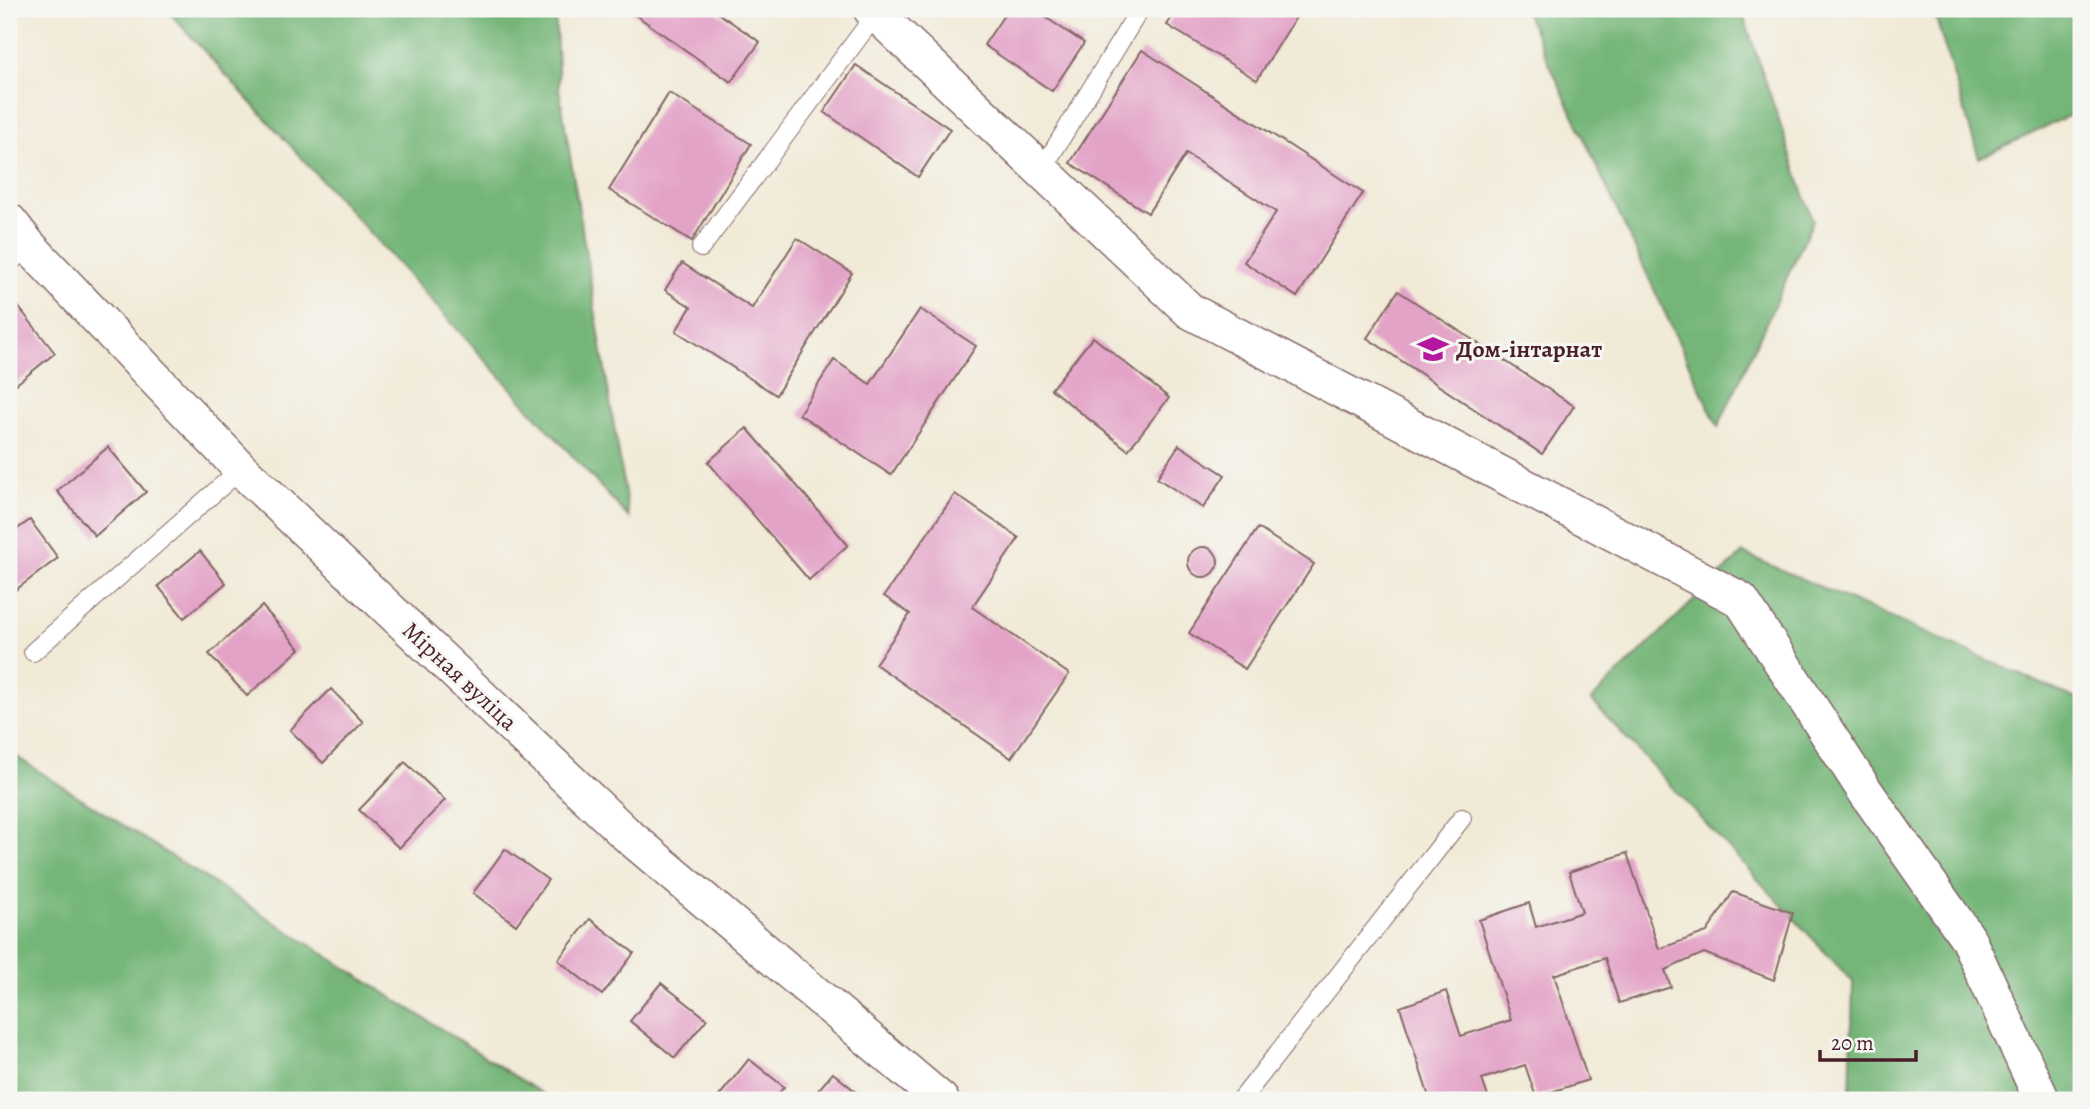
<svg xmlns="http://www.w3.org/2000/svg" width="2090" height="1109" viewBox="0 0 2090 1109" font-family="Alegreya,serif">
<rect width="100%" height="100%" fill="#f6f6f2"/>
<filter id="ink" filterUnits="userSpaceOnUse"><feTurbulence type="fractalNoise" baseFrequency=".0143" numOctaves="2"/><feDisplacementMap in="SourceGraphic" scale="14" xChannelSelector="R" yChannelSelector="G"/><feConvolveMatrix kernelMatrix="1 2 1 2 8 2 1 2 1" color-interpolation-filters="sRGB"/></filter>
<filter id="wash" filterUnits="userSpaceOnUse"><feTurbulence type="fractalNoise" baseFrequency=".00686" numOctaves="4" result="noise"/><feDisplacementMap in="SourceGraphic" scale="28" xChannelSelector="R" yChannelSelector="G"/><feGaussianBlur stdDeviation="1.57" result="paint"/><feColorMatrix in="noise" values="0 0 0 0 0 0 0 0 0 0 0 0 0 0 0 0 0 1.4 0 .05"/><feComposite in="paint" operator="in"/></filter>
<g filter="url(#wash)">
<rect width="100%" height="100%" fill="#f1ead7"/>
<g fill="#74b678" stroke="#5f6a52" stroke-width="2">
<polygon points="166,9 555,9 559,88 629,518"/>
<polygon points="1524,9 1741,9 1813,221 1718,427"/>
<polygon points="1933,9 2073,9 2077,112 1979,158"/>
<polygon points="1743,553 2081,701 2081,1100 1850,1100 1853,982 1591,700"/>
<polygon points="9,752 552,1100 9,1100"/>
</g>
<g id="blocks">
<g fill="#e3a3c7">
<polygon points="627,9 712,9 760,42 731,82"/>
<polygon points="1008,9 1033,9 1084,43 1052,91 984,45"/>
<polygon points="1177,9 1301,9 1257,80 1167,25"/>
<polygon points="1142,50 1363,193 1297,297 1244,262 1276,212 1186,154 1148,213 1070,163"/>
<polygon points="856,65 950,129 918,177 824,112"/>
<polygon points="669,93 751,144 692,241 609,190"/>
<polygon points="797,238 852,273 776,395 676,331 691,307 665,290 682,263 752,308"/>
<polygon points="1398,291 1574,406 1542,454 1367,338"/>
<polygon points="17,305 55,353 9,390 9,311"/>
<polygon points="920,309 976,346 891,475 799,414 834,360 870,384"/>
<polygon points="1093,337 1169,398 1128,450 1051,389"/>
<polygon points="747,428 848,545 809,580 708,462"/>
<polygon points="1179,445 1225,475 1203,508 1157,478"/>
<polygon points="108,447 146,492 95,536 57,491"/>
<polygon points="955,494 1019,538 972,607 1069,674 1011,758 875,664 910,614 884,596"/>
<polygon points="30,520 58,558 9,595 9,535"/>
<polygon points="1258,528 1314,564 1245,669 1189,633"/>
<circle cx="1203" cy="562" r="15"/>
<polygon points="200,551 226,583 184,618 158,586"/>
<polygon points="262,606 300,649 247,696 209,654"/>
<polygon points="331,689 363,722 323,763 290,730"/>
<polygon points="405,762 445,800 399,848 359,810"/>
<polygon points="505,849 548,880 516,925 473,893"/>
<polygon points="1627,853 1659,949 1707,932 1733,892 1793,913 1774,980 1704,953 1665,970 1671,987 1619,1003 1605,958 1554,975 1588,1080 1536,1097 1525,1065 1482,1079 1489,1100 1430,1100 1400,1007 1446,991 1461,1036 1511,1020 1479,920 1529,903 1536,927 1582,912 1569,872"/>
<polygon points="590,919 634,953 602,995 558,960"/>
<polygon points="661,983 707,1019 675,1058 630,1021"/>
<polygon points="749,1059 784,1087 773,1100 716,1100"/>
<polygon points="833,1073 866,1100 816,1100 812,1097"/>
</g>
</g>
</g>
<g filter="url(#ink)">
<use href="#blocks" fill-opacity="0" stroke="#846667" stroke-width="2"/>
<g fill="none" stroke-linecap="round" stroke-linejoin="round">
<g stroke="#846667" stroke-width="20">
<g id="service">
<polyline points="1041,171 1140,9"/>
<polyline points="701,248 876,14"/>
<polyline points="9,264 28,245"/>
<polyline points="33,652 241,469"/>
<polyline points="1241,1100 1462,818"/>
</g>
</g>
<g stroke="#846667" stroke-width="38">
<g id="minor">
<polyline points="871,9 1190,311 1741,600 1865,791 1967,937 2042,1100"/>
<polyline points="9,221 28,245 241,469 625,833 941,1100"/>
</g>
</g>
<use href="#service" stroke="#fff" stroke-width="18"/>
<use href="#minor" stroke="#fff" stroke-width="35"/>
</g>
</g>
<defs>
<g id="school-bare" transform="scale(2.415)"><path d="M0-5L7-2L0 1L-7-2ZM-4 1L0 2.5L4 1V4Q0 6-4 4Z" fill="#b5179e" stroke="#f6f6f2" stroke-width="2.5" paint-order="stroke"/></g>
</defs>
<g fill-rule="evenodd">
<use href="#school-bare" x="1433" y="349"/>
</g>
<g text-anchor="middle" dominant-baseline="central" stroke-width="6" stroke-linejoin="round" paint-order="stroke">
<g font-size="24" font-weight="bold" fill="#4a1f2b" stroke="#f6f6f2" text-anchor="start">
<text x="1456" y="349">Дом-інтарнат</text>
</g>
<g font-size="24" fill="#4a1f2b" stroke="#f6f6f2">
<text transform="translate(460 676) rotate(43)">Мірная вуліца</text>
</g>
</g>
<rect width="2090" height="1109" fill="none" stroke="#f6f6f2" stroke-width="35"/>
<path d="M1820 1050v10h96v-10" fill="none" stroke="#4a1f2b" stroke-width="3.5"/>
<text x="1831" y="1050" font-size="21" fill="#4a1f2b" stroke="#f6f6f2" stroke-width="5" paint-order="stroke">20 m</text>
</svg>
